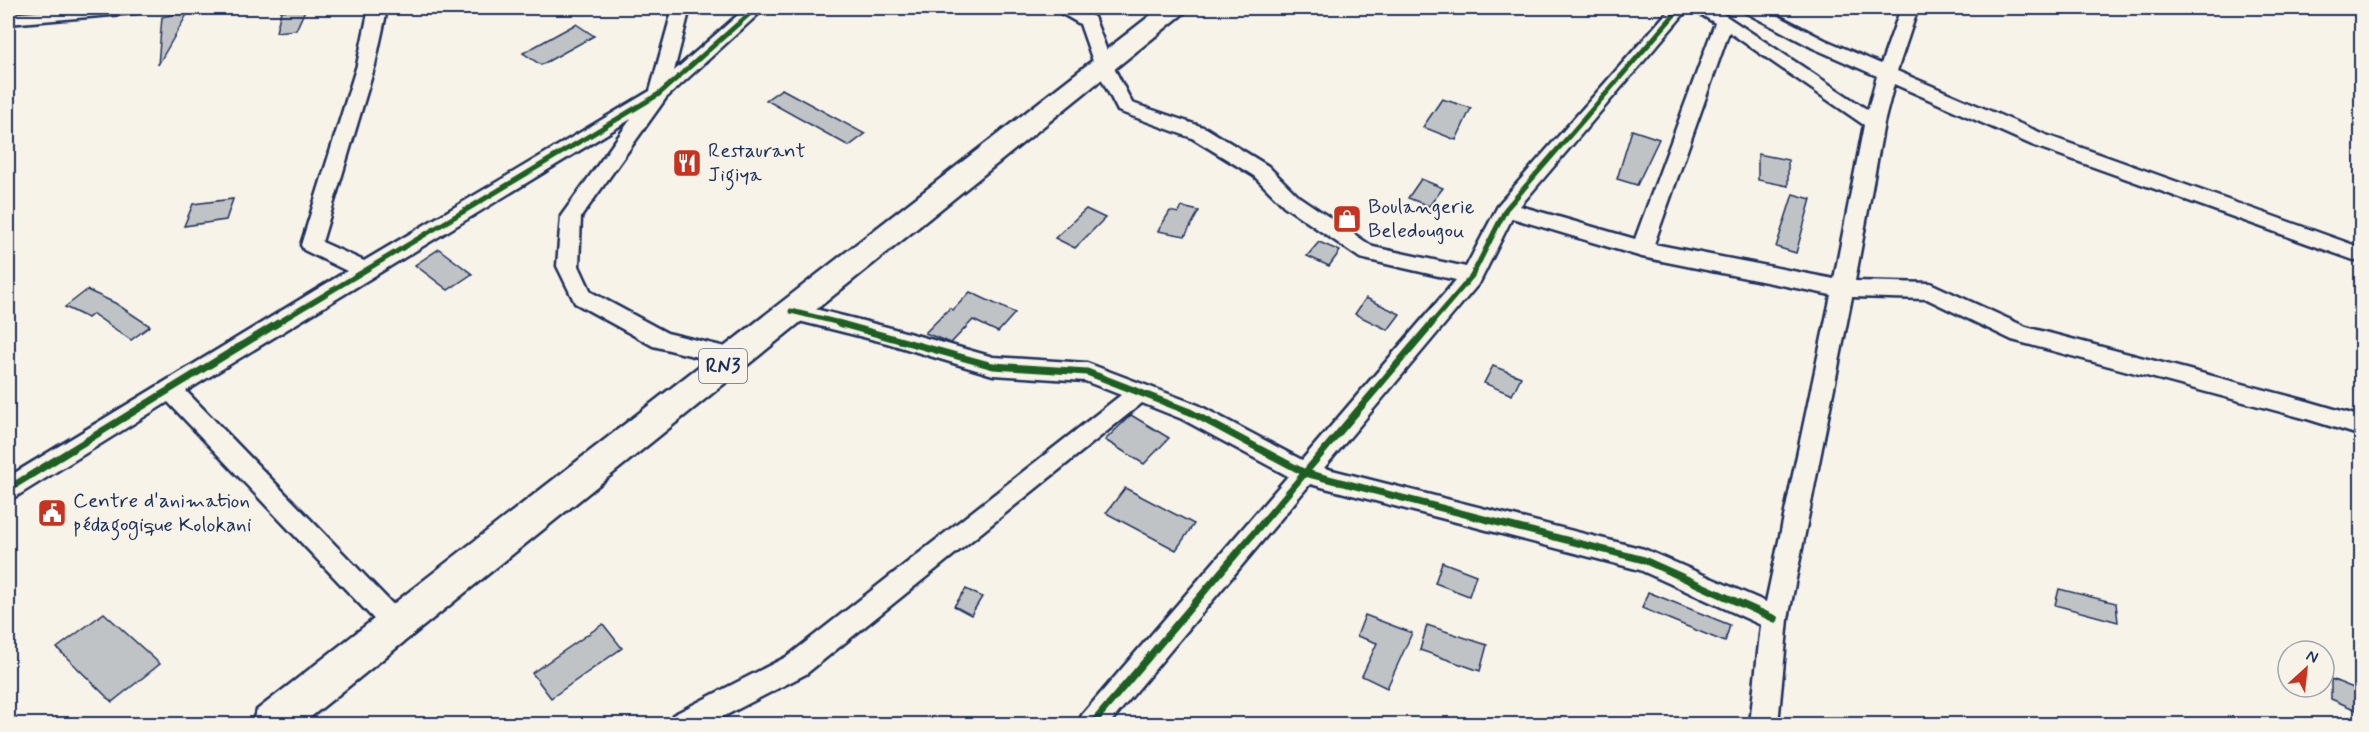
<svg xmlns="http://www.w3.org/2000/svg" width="2369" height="732" viewBox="0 0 2369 732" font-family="Mynerve,sans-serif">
<rect width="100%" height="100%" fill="#f7f3e8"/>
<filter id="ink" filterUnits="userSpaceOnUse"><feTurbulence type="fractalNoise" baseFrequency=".0167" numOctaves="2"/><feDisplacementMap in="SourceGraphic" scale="12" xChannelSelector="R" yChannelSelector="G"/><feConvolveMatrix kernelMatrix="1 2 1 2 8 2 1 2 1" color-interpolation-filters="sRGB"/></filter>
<g filter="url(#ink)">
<g fill="#c0c3c5" stroke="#1b2f5e" stroke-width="1.5">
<polygon points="306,8 296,30 276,32 281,11"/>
<polygon points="189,11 158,65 162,17"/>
<polygon points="576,24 594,36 541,65 523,53"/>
<polygon points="782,89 865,134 849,146 766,100"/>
<polygon points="1442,99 1471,108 1456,140 1423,127"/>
<polygon points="1632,130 1659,139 1637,185 1617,179"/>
<polygon points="1758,154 1788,160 1788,186 1758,180"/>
<polygon points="1421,179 1443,188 1429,206 1408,198"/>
<polygon points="1793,194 1811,199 1796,253 1776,247"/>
<polygon points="233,199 226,220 184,226 193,204"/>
<polygon points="1182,207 1199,211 1185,236 1158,231 1170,211 1178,213"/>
<polygon points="1086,209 1105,218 1075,248 1055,238"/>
<polygon points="1319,242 1340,251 1329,266 1307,256"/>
<polygon points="439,249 472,274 448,290 415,265"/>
<polygon points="87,290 115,303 150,326 131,340 93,314 88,318 65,307"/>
<polygon points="970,292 1015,313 998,332 973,320 951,343 925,333 950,308 953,310"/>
<polygon points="1366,298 1400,314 1388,330 1355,314"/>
<polygon points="1493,366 1521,377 1512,395 1484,383"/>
<polygon points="1131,415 1169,438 1144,464 1105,440"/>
<polygon points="1125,488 1194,524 1176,550 1106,513"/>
<polygon points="1442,562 1476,575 1469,596 1435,583"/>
<polygon points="966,589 982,597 971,615 954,606"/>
<polygon points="2059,589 2116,603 2118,622 2055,605"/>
<polygon points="1648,592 1730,625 1725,642 1642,608"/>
<polygon points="104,613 160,664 112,702 57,648"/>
<polygon points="1365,615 1412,633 1387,688 1362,676 1377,643 1357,636"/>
<polygon points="603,624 622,648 551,698 532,673"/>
<polygon points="1427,625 1487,645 1480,671 1420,650"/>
<polygon points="2331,679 2361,691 2361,712 2331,699"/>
</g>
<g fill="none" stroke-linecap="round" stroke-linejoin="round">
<g stroke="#1b2f5e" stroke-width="5">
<g id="minor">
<polygon points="91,8 144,8 141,12 135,13 8,24 8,14"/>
<polygon points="372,8 390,8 386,14 375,65 322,242 364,261 650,91 673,8 690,8 674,71 746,8 765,8 666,98 581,217 579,266 591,292 667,333 742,351 745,357 742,363 734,366 653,346 575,303 557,266 561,216 631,119 186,391 405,617 409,625 405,633 396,637 387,633 168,402 17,496 8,499 8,477 347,271 304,250 301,245 357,65 368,13"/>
<path d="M1057,8h20l17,9 18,47 20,39 74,25 62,38 30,30 75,51 93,20 33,-63 172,-196h18l-169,198 115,33 80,-216 -18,-11 -2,-4h19l154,102 9,-34 -64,-28 -68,-36 -3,-4h21l62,32 56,24 20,-56h17l-21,63 149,64 316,113v15l-330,-118 -138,-61 -10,39 -29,158 75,2 96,44 281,74 55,16v19l-55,-17 -295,-79 -85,-41 -75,-2 -64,322 -10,105h-28l11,-99 -121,-55 -330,-86 -201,240h-31l4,-9 206,-239 -106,-57 -40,-16 -336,271 -97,50h-40l4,-9 115,-59 333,-261 -36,-14 -92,-6 -106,-32 -104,-26 -3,-6 3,-6 8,-2 96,24 106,30 94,6 111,42 104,55 154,-180 -96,-22 -76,-52 -30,-30 -62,-38 -74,-27 -24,-47 -14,-40 -21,-12zM1729,32l135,93 -30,154 -180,-35zM1512,218l130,39 189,38 -65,307 -122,-53 -320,-81 156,-186z"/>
</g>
</g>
<g stroke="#1b2f5e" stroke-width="5">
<polygon id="trunk" points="1160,8 1188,8 1184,13 302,724 251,724 257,710"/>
</g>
<use href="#minor" fill="#f7f3e8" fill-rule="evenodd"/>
<use href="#trunk" fill="#f7f3e8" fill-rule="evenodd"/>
<g stroke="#f7f3e8" stroke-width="8">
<g id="cycleway-far1">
<polyline points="791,311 844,324"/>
<polyline points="276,324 659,94 756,8"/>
<polyline points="1431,324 1472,276 1506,209 1680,8"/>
</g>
</g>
<g stroke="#f7f3e8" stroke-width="10">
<g id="cycleway">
<polyline points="838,323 993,366 1087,372 1190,412 1305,473 1644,560 1775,619"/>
<polyline points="8,489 278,323"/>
<polyline points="1092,724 1432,323"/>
</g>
</g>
<use href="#cycleway-far1" stroke="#1b5e20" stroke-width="5"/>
<use href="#cycleway" stroke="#1b5e20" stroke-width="7"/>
</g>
</g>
<defs>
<g id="restaurant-square" transform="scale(1.5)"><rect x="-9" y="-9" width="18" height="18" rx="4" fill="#c8321e" stroke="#f7f3e8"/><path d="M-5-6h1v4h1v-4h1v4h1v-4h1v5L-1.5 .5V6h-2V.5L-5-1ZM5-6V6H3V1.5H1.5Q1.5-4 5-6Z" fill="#fff"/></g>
<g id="shop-square" transform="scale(1.5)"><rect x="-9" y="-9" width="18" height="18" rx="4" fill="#c8321e" stroke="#f7f3e8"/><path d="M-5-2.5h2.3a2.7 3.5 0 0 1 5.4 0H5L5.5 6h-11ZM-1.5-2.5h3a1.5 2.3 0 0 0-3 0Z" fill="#fff"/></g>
<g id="civic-square" transform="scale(1.5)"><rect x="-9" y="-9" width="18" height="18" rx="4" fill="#c8321e" stroke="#f7f3e8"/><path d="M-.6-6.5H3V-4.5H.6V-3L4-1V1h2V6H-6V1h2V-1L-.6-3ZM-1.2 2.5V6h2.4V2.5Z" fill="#fff"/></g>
</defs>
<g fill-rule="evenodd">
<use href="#restaurant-square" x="687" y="163"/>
<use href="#shop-square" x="1347" y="219"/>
<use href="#civic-square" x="52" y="513"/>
</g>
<g text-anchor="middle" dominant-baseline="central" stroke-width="4.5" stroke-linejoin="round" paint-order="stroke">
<rect fill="#f7f3e8" stroke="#5d6a87" stroke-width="1.5" x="699" y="349" width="48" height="34" rx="4.5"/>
<g font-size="20" font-weight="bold" fill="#1b2f5e">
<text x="723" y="366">RN3</text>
</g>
<g font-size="21" fill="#1b2f5e" stroke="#f7f3e8" text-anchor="start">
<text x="708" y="151">Restaurant<tspan x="708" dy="24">Jigiya</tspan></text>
<text x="1368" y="207">Boulangerie<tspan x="1368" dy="24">Beledougou</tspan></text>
<text x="73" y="501">Centre d'animation<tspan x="73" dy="24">pédagogique Kolokani</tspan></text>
</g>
</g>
<rect width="2369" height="732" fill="none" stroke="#f7f3e8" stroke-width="30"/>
<rect x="15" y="15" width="2339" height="702" fill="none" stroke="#1b2f5e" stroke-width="2" filter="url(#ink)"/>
<g transform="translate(2306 669) rotate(27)"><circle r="28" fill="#f7f3e8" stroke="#9fa5b1" stroke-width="1.5"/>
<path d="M0-4.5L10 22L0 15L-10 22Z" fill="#c8321e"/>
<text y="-9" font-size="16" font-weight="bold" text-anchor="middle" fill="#1b2f5e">N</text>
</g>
</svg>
